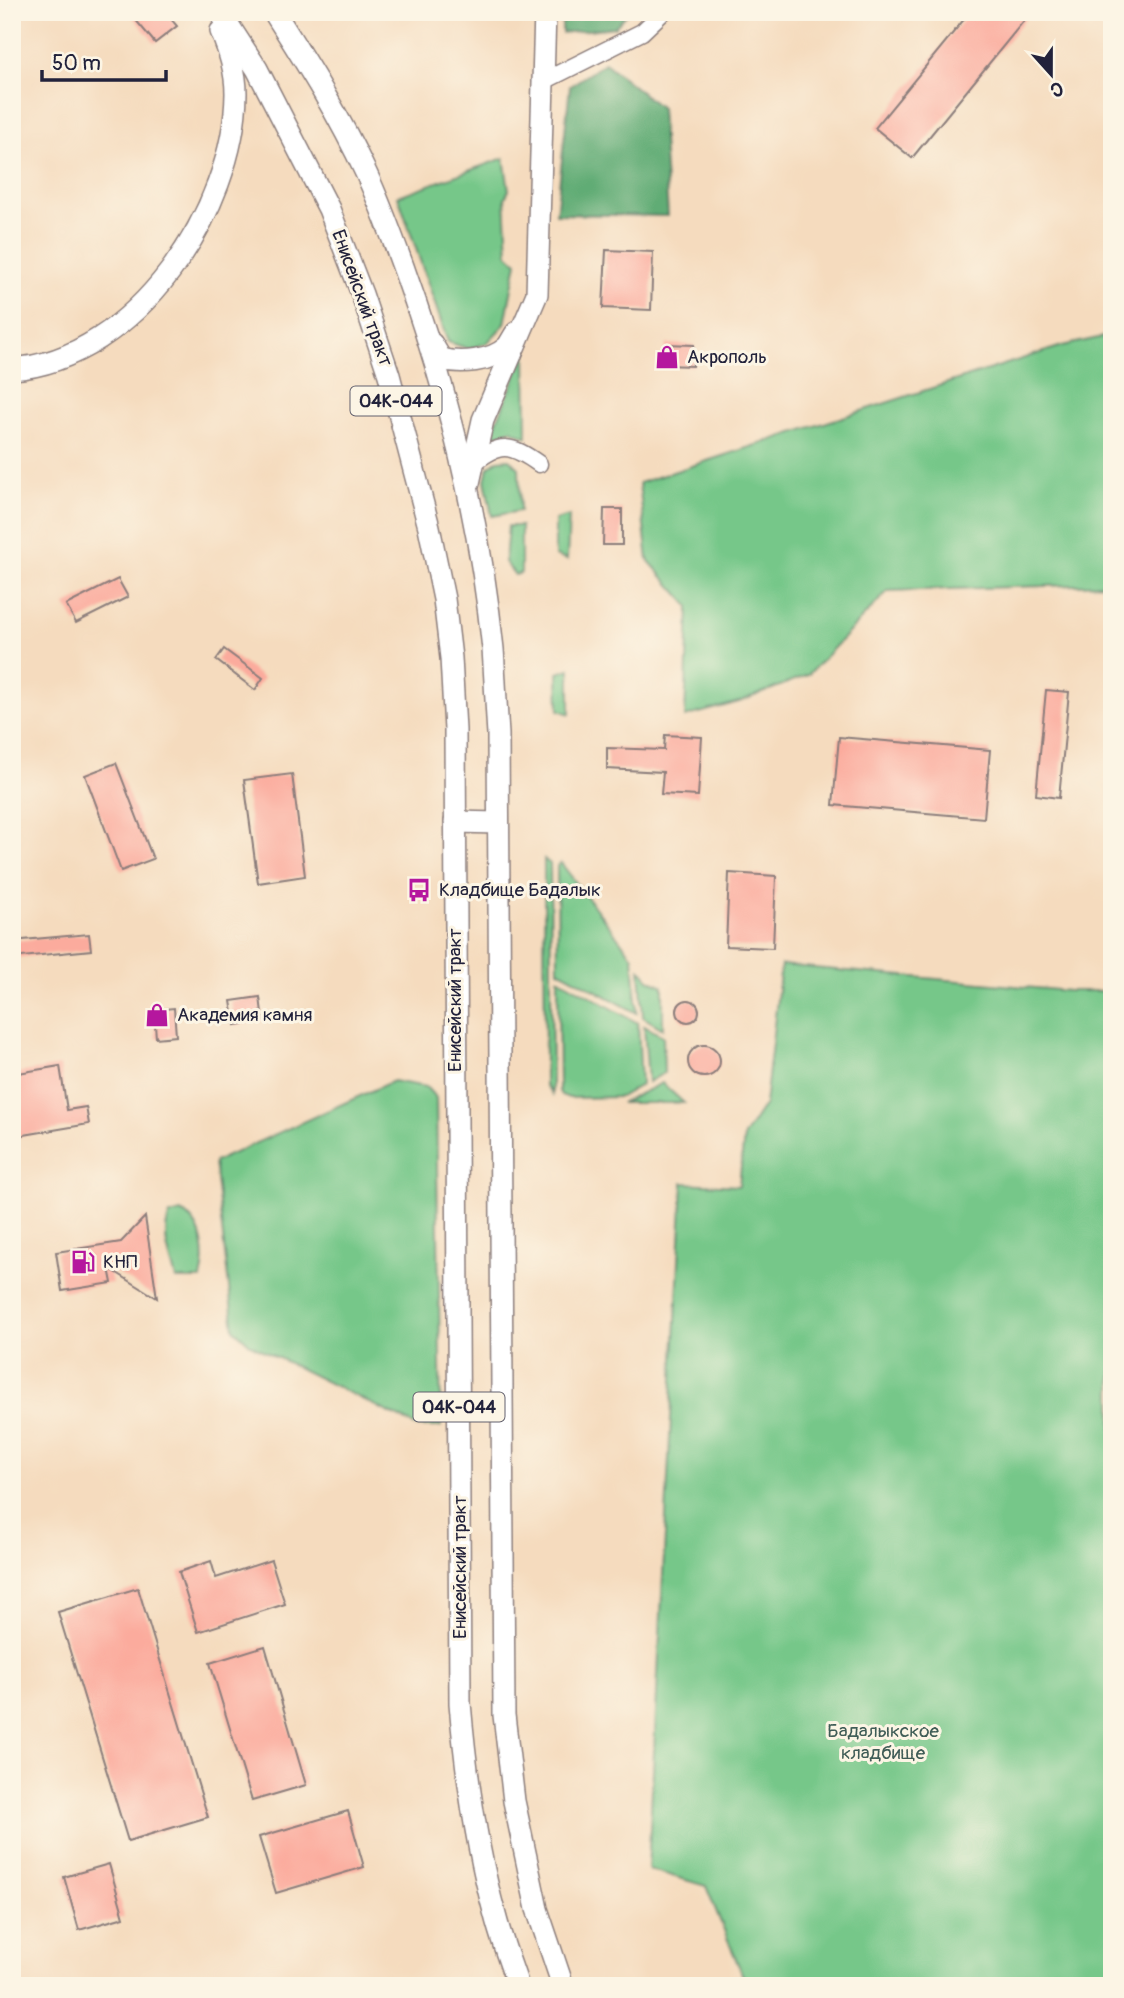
<svg xmlns="http://www.w3.org/2000/svg" width="1124" height="1998" viewBox="0 0 1124 1998" font-family="Pangolin,sans-serif">
<rect width="100%" height="100%" fill="#fcf5e5"/>
<filter id="ink" filterUnits="userSpaceOnUse"><feTurbulence type="fractalNoise" baseFrequency=".0143" numOctaves="2"/><feDisplacementMap in="SourceGraphic" scale="14" xChannelSelector="R" yChannelSelector="G"/><feConvolveMatrix kernelMatrix="1 2 1 2 8 2 1 2 1" color-interpolation-filters="sRGB"/></filter>
<filter id="wash" filterUnits="userSpaceOnUse"><feTurbulence type="fractalNoise" baseFrequency=".00686" numOctaves="4" result="noise"/><feDisplacementMap in="SourceGraphic" scale="28" xChannelSelector="R" yChannelSelector="G"/><feGaussianBlur stdDeviation="1.57" result="paint"/><feColorMatrix in="noise" values="0 0 0 0 0 0 0 0 0 0 0 0 0 0 0 0 0 1.4 0 .05"/><feComposite in="paint" operator="in"/></filter>
<g filter="url(#wash)">
<rect width="100%" height="100%" fill="#f5dbbe"/>
<g fill="#76c789" stroke="#4c7462" stroke-width="2">
<polygon points="504,158 509,190 505,198 508,254 517,262 505,324 487,343 469,349 448,342 398,196"/>
<polygon points="1112,335 1112,596 1106,584 888,591 808,675 739,702 685,717 689,606 648,560 639,483 1062,346"/>
<polygon points="526,351 527,437 511,430 495,436 494,428"/>
<polygon points="509,459 519,468 520,511 492,516 485,480 488,467 498,460"/>
<polygon points="569,516 567,560 555,556 555,520"/>
<polygon points="508,526 521,526 521,573 515,575 505,562"/>
<polygon points="570,669 570,714 559,710 558,673"/>
<polygon points="544,859 550,864 552,1094 545,1085"/>
<polygon points="561,863 633,957 637,1013 558,970 557,866"/>
<polygon points="781,965 1069,991 1112,991 1112,1986 747,1986 706,1886 648,1869 683,1183 739,1186 744,1136 765,1104"/>
<polygon points="640,969 649,979 663,986 663,1029 643,1017"/>
<polygon points="558,978 638,1023 641,1085 620,1097 569,1098 561,1095 559,1091"/>
<polygon points="644,1026 663,1036 664,1073 648,1082"/>
<polygon points="393,1081 426,1087 436,1098 441,1427 418,1427 250,1344 234,1329 214,1162"/>
<polygon points="662,1083 684,1103 621,1103"/>
<path d="M181,1212c23,11 26,44 20,67h-25c-5,-20 -16,-44 -6,-64z"/>
</g>
<g fill="#60ac75" stroke="#416758" stroke-width="2">
<polygon points="562,12 629,12 615,27 562,33"/>
<polygon points="605,63 661,108 668,216 556,214 570,86"/>
</g>
<g id="blocks">
<g fill="#fbab9d">
<polygon points="129,12 165,12 177,26 155,43"/>
<polygon points="970,12 1031,12 912,158 875,128"/>
<polygon points="606,250 653,252 651,310 603,308"/>
<polygon points="666,344 694,345 693,366 665,365"/>
<polygon points="604,509 622,509 622,545 603,545"/>
<polygon points="118,579 128,597 76,623 66,605"/>
<polygon points="224,649 263,678 255,690 216,660"/>
<polygon points="1046,690 1069,692 1059,798 1036,795"/>
<polygon points="665,735 702,737 698,796 661,794 663,772 607,769 607,748 664,750"/>
<polygon points="839,737 990,750 984,818 833,805"/>
<polygon points="116,763 153,859 121,871 85,775"/>
<polygon points="292,774 305,876 258,883 244,780"/>
<polygon points="729,873 776,876 773,948 726,946"/>
<polygon points="89,934 91,950 12,958 12,941"/>
<polygon points="260,997 263,1021 235,1025 231,1001"/>
<circle cx="688" cy="1011" r="11"/>
<polygon points="174,1008 176,1036 156,1038 154,1010"/>
<circle cx="704" cy="1061" r="16"/>
<polygon points="60,1066 67,1110 86,1107 89,1124 12,1137 12,1074"/>
<polygon points="145,1217 157,1298 109,1268 112,1283 62,1291 56,1252 121,1242"/>
<polygon points="271,1560 285,1604 198,1632 179,1572 211,1561 216,1578"/>
<polygon points="138,1588 208,1817 128,1841 58,1612"/>
<polygon points="265,1646 306,1785 252,1801 210,1663"/>
<polygon points="348,1811 364,1867 276,1893 259,1837"/>
<polygon points="109,1864 124,1917 79,1930 64,1877"/>
</g>
</g>
</g>
<g filter="url(#ink)">
<use href="#blocks" fill-opacity="0" stroke="#8c7e7c" stroke-width="2"/>
<g fill="none" stroke-linecap="round" stroke-linejoin="round">
<g stroke="#8c7e7c" stroke-width="19">
<g id="minor">
<polyline points="544,81 642,32 663,12"/>
<path d="M472,465c27,-24 39,-21 67,-1"/>
</g>
</g>
<g stroke="#8c7e7c" stroke-width="24">
<g id="major">
<path d="M220,12l37,57 72,140 33,85 27,81 40,152 15,72 7,59 4,72 5,973c6,71 16,143 35,212 6,24 15,47 23,71"/>
<path d="M274,12c33,52 66,105 92,161 15,32 27,66 39,99 43,120 75,250 88,377 2,28 3,56 5,85l6,981 10,86 23,108 26,77"/>
<path d="M432,344l9,15c19,5 50,3 66,-12 3,-3 6,-10 9,-14"/>
<path d="M12,369c124,-9 223,-160 224,-276 0,-22 -7,-42 -15,-62"/>
<polyline points="469,483 483,420 537,294 545,12"/>
<polyline points="455,822 498,823"/>
</g>
</g>
<use href="#minor" stroke="#fff" stroke-width="16"/>
<use href="#major" stroke="#fff" stroke-width="21"/>
</g>
</g>
<defs>
<g id="shop-bare" transform="scale(1.89)"><path d="M-5-2.5h2.3a2.7 3.5 0 0 1 5.4 0H5L5.5 6h-11ZM-1.5-2.5h3a1.5 2.3 0 0 0-3 0Z" fill="#b5179e" stroke="#fcf5e5" stroke-width="2.5" paint-order="stroke"/></g>
<g id="bus-bare" transform="scale(1.89)"><path d="M-5-6H5V4H4V6H2V4H-2V6H-4V4H-5ZM-3.5-4V0h7V-4ZM-3.5 1.2v1.5H-2V1.2ZM2 1.2v1.5H3.5V1.2Z" fill="#b5179e" stroke="#fcf5e5" stroke-width="2.5" paint-order="stroke"/></g>
<g id="fuel-bare" transform="scale(1.89)"><path d="M-5.5-6h7V0h2V4h1.3V-2.5L3-4.5l.8-.8L6-3V5H2.5V1h-1V6h-7ZM-4.2-4.7v3.2H.2V-4.7Z" fill="#b5179e" stroke="#fcf5e5" stroke-width="2.5" paint-order="stroke"/></g>
</defs>
<g fill-rule="evenodd">
<use href="#shop-bare" x="667" y="357"/>
<use href="#bus-bare" x="419" y="890"/>
<use href="#shop-bare" x="157" y="1015"/>
<use href="#fuel-bare" x="83" y="1262"/>
</g>
<g text-anchor="middle" dominant-baseline="central" stroke-width="6" stroke-linejoin="round" paint-order="stroke">
<g fill="#fcf5e5" stroke="#63616e" stroke-width="2">
<rect x="350.5" y="386.5" width="91" height="29" rx="5"/>
<rect x="413.5" y="1392.5" width="91" height="29" rx="5"/>
</g>
<g font-size="18" font-weight="bold" fill="#22223b">
<text x="396" y="401">04К-044</text>
<text x="459" y="1407">04К-044</text>
</g>
<g font-size="19" fill="#22223b" stroke="#fcf5e5">
<text transform="translate(362 298) rotate(70)">Енисейский тракт</text>
<text transform="translate(455 1000) rotate(-90)">Енисейский тракт</text>
<text transform="translate(460 1567) rotate(-90)">Енисейский тракт</text>
</g>
<g font-size="19" fill="#22223b" stroke="#fcf5e5" text-anchor="start">
<text x="687" y="357">Акрополь</text>
<text x="439" y="890">Кладбище Бадалык</text>
<text x="177" y="1015">Академия камня</text>
<text x="103" y="1262">КНП</text>
</g>
<g font-size="19" fill="#3f5c56" stroke="#fcf5e5">
<text x="883" y="1731">Бадалыкское<tspan x="883" dy="22">кладбище</tspan></text>
</g>
</g>
<rect width="1124" height="1998" fill="none" stroke="#fcf5e5" stroke-width="42"/>
<g transform="translate(1051 74) rotate(159)" stroke="#fcf5e5" stroke-width="5" paint-order="stroke">
<path d="M0-5L12 26L0 18L-12 26Z" fill="#22223b"/>
<text y="-10" font-size="19" font-weight="bold" text-anchor="middle" fill="#22223b">С</text>
</g>
<path d="M42 70v10h124v-10" fill="none" stroke="#22223b" stroke-width="3.5"/>
<text x="52" y="70" font-size="21" fill="#22223b" stroke="#fcf5e5" stroke-width="5" paint-order="stroke">50 m</text>
</svg>
